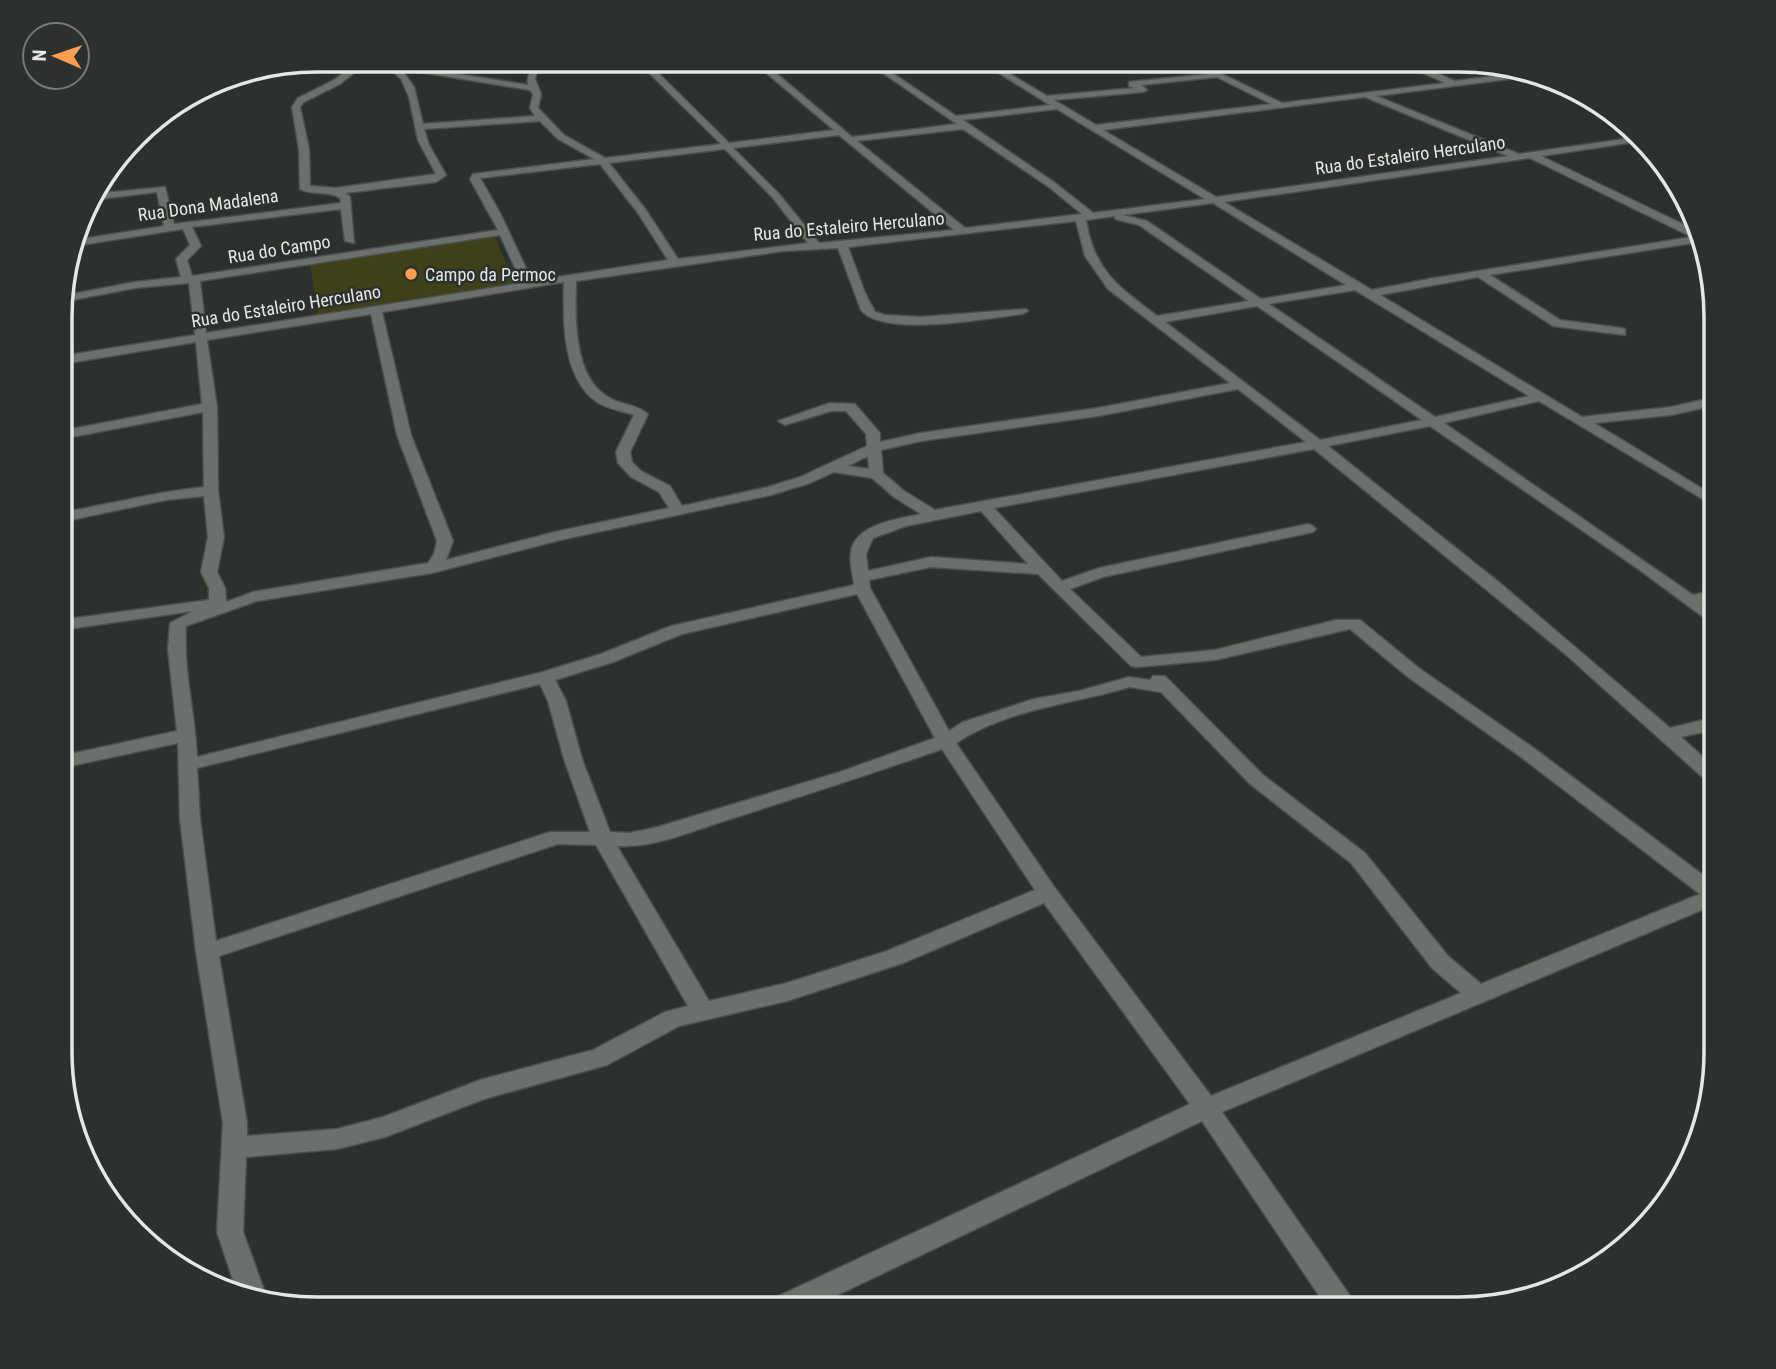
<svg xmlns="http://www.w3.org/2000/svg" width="1776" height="1369" viewBox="0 0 1776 1369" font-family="'Roboto Condensed',sans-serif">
<rect width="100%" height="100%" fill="#2d312d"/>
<polygon fill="#3e4117" points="495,237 514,283 318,314 310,264"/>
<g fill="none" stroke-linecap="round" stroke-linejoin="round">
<g stroke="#4b4f4c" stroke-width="3">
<g id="street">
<polygon points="321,60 318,62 222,80 230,76"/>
<path d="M356,60h15l157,25c-3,-16 14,-25 29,-25l-20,12 -2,7 6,15 -3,14 26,27 41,23 116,-14 -85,-84h8l6,6 140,-6 -25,4 87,73 105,-13 -93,-64h9l83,56 94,-11 -72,-45h9l60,36 87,-8 -5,-2v-4l80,-8 -26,-14h10l89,43 163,-20 -50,-23h11l49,21 74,-9 10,3 -163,21 143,58 120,-17 3,4 -101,15 156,75 2,11 -209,33 70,45 61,8 4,1v6l-72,-9 -75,-49 -98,18 202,122 89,-10 45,-10v8l-45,10 -77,8 122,74v10l-177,-106 -95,22 249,172 23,-5v10l-12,2 12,9v13l-6,-2 -73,-54 -207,-142 -102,20 173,138 169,144 46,-11v12l-35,8 35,32v16l-7,-2 -145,-130 -250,-204 -320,59 68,73 37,-13 209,-44 5,2 3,3 -3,3 -210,45 -33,12 71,68 74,-7 121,-30h24l60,49 115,80 181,136v19l-494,208 131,188 3,9h-28l-126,-188 -394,188h-42l4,-9 420,-196 -146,-201 -141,60 -116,38 -108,25 -72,39 -123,34 -99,38 -48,12 -91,8 -3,75 24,66 -2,3 -27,-6 -21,-63 6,-109 -27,-171 -16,-133 -2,-76 -117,25v-12l116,-25 -9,-82 2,-26 23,-12 -132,19v-10l148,-20v-12l-8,-16 7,-35 -4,-41 -38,4 -105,22v-9l105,-21 38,-5 -1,-75 -142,27v-8l141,-27 -6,-62 -134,22v-8l133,-21 -6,-52 -54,5 -73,14v-6l73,-14 46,-5 -5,-18 14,-14 -7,-16 -109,17 2,-6 88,-14 -7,-34 -66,8 1,-6 73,-7 9,37 167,-21 -1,-5c-12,-8 -28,-2 -40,-9l-1,-40 -7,-42 6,-9 36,-18 24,-18zM366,63l23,4 12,12 8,18 9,43 18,34 -100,14 -26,-2 -1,-37 -9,-42 4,-5 36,-18zM757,65l77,65 -105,13 -74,-73zM401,69l129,21 3,4 -3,14 5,8 -112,8 -9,-37zM1217,77l54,27 -175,21 -42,-25 89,-8 4,-2 -6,-5zM1365,97l143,59 -292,41 -113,-67zM1057,109l148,90 -112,14 -38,-30 -92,-63zM540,121l18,18 36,20 -121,15 -3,5 28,51 -306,46 -5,-16 14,-14 -9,-19 149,-18 4,32 9,2 -4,-46 -5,-4 91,-11 10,-7 -17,-30 -5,-16zM963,129l86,58 33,27 -117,14 -108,-87zM839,135l115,95 -135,13 -40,-49 -46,-46zM725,149l48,49 35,45 -130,16 -32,-49 -37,-47zM1530,158l162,79 -258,41 -62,12 -148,-88zM600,164l38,49 30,47 -136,21 -32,-68 -20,-35zM1213,203l133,82 -85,14 -114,-78 -24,-6zM1115,216v3l24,6 110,76 -92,15c-38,-29 -63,-45 -71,-96zM1076,221l9,35 23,33 122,94 -132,25 -177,25 -41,9v-9l-25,-29 -25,-1 -52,18 7,4 46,-14h15l20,23 1,12 -67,31 -32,10 -86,19 -12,-20 -29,-15 -9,-9 -2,-10 18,-38c-11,-10 -28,-9 -40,-17 -35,-20 -33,-81 -32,-116l208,-30 54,-3 23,62c23,28 127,8 161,4l6,-3 -2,-2 -105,8 -36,-2 -10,-3 -10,-19 -17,-46zM500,235l22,48 -316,50 -6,-52zM564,282c-1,38 -2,96 33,120 11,7 25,9 37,13l-18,37 2,11 13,14 28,15 10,16 -110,23 -113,29 7,-19 -42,-106 -29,-123zM1355,290l174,106 -94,21 -166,-113zM1257,306l165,114 -102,20 -155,-118zM371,314l26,121 40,106 -3,13 -6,9 -175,29 -27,10 -1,-14 -8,-16 7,-35 -6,-46 -1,-84 -10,-67zM1238,389l68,53 -371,68 -31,-19 -21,-18 -2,-23 40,-9 177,-25zM868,456l1,13 -21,-3zM834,472l38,6 22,19 27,17c-23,5 -66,10 -70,38 -2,10 2,23 3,33l-183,41 -70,28 -62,19 -342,84c-2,-44 -14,-88 -11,-131l71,-25 175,-28 128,-33 211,-45 39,-12zM981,511l47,53 -97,-7 -63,14 -2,-17 7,-16 33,-12zM931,567l107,7 93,92 6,1 78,-7 135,-31 58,48 113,80 179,137 -219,90 -33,-28 -83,-103 -102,-78 -98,-99h-12l-3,4 -21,-3 -50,14 -45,8 -71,23 -14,9 -79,-143 -1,-8zM857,594l78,144 -95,34 -186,56 -25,5 -19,-1 -28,-73 -16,-58 -11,-21 58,-18 69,-28zM540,684l8,17 16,58 26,73h-40l-334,109 -16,-122 -3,-51zM1130,687l31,5 88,91 102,80 81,105 29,25 -250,103 -156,-208 -99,-145c51,-34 116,-39 174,-56zM942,749l93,141 -148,61 -100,32 -78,18 -92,-155c37,2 75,-15 110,-26 72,-23 144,-46 215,-71zM558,844l38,1 92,161 -23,6 -72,38 -113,30 -97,37 -46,12 -90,7v-13l-28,-167z"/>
</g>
</g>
<use href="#street" fill="#6a706b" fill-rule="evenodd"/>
</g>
<circle fill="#fb9e50" stroke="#2d312d" stroke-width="2.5" cx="411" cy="274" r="7"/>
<g text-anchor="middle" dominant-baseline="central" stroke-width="5" stroke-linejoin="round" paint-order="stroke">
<g font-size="18" fill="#e4e7e4" stroke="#2d312d">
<text transform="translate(1410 155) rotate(-8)">Rua do Estaleiro Herculano</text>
<text transform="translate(208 205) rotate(-8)">Rua Dona Madalena</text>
<text transform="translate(849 226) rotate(-5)">Rua do Estaleiro Herculano</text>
<text transform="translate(279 249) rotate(-9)">Rua do Campo</text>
<text transform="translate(286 306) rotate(-9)">Rua do Estaleiro Herculano</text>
</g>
<g font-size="18" fill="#e4e7e4" stroke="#2d312d" text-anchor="start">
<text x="425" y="274">Campo da Permoc</text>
</g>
</g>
<path d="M0 0H1776V1369H0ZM317 72H1459A245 245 0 0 1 1704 317V1052A245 245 0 0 1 1459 1297H317A245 245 0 0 1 72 1052V317A245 245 0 0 1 317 72Z" fill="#2d312d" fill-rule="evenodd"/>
<path fill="none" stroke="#e4e7e4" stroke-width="3.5" d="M317 72H1459A245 245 0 0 1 1704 317V1052A245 245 0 0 1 1459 1297H317A245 245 0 0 1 72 1052V317A245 245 0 0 1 317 72Z"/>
<g transform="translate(56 56) rotate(272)"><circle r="33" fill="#2d312d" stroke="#767a76" stroke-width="2"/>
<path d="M0-5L12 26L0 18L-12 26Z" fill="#fb9e50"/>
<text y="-10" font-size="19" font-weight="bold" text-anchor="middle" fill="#e4e7e4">N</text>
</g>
</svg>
